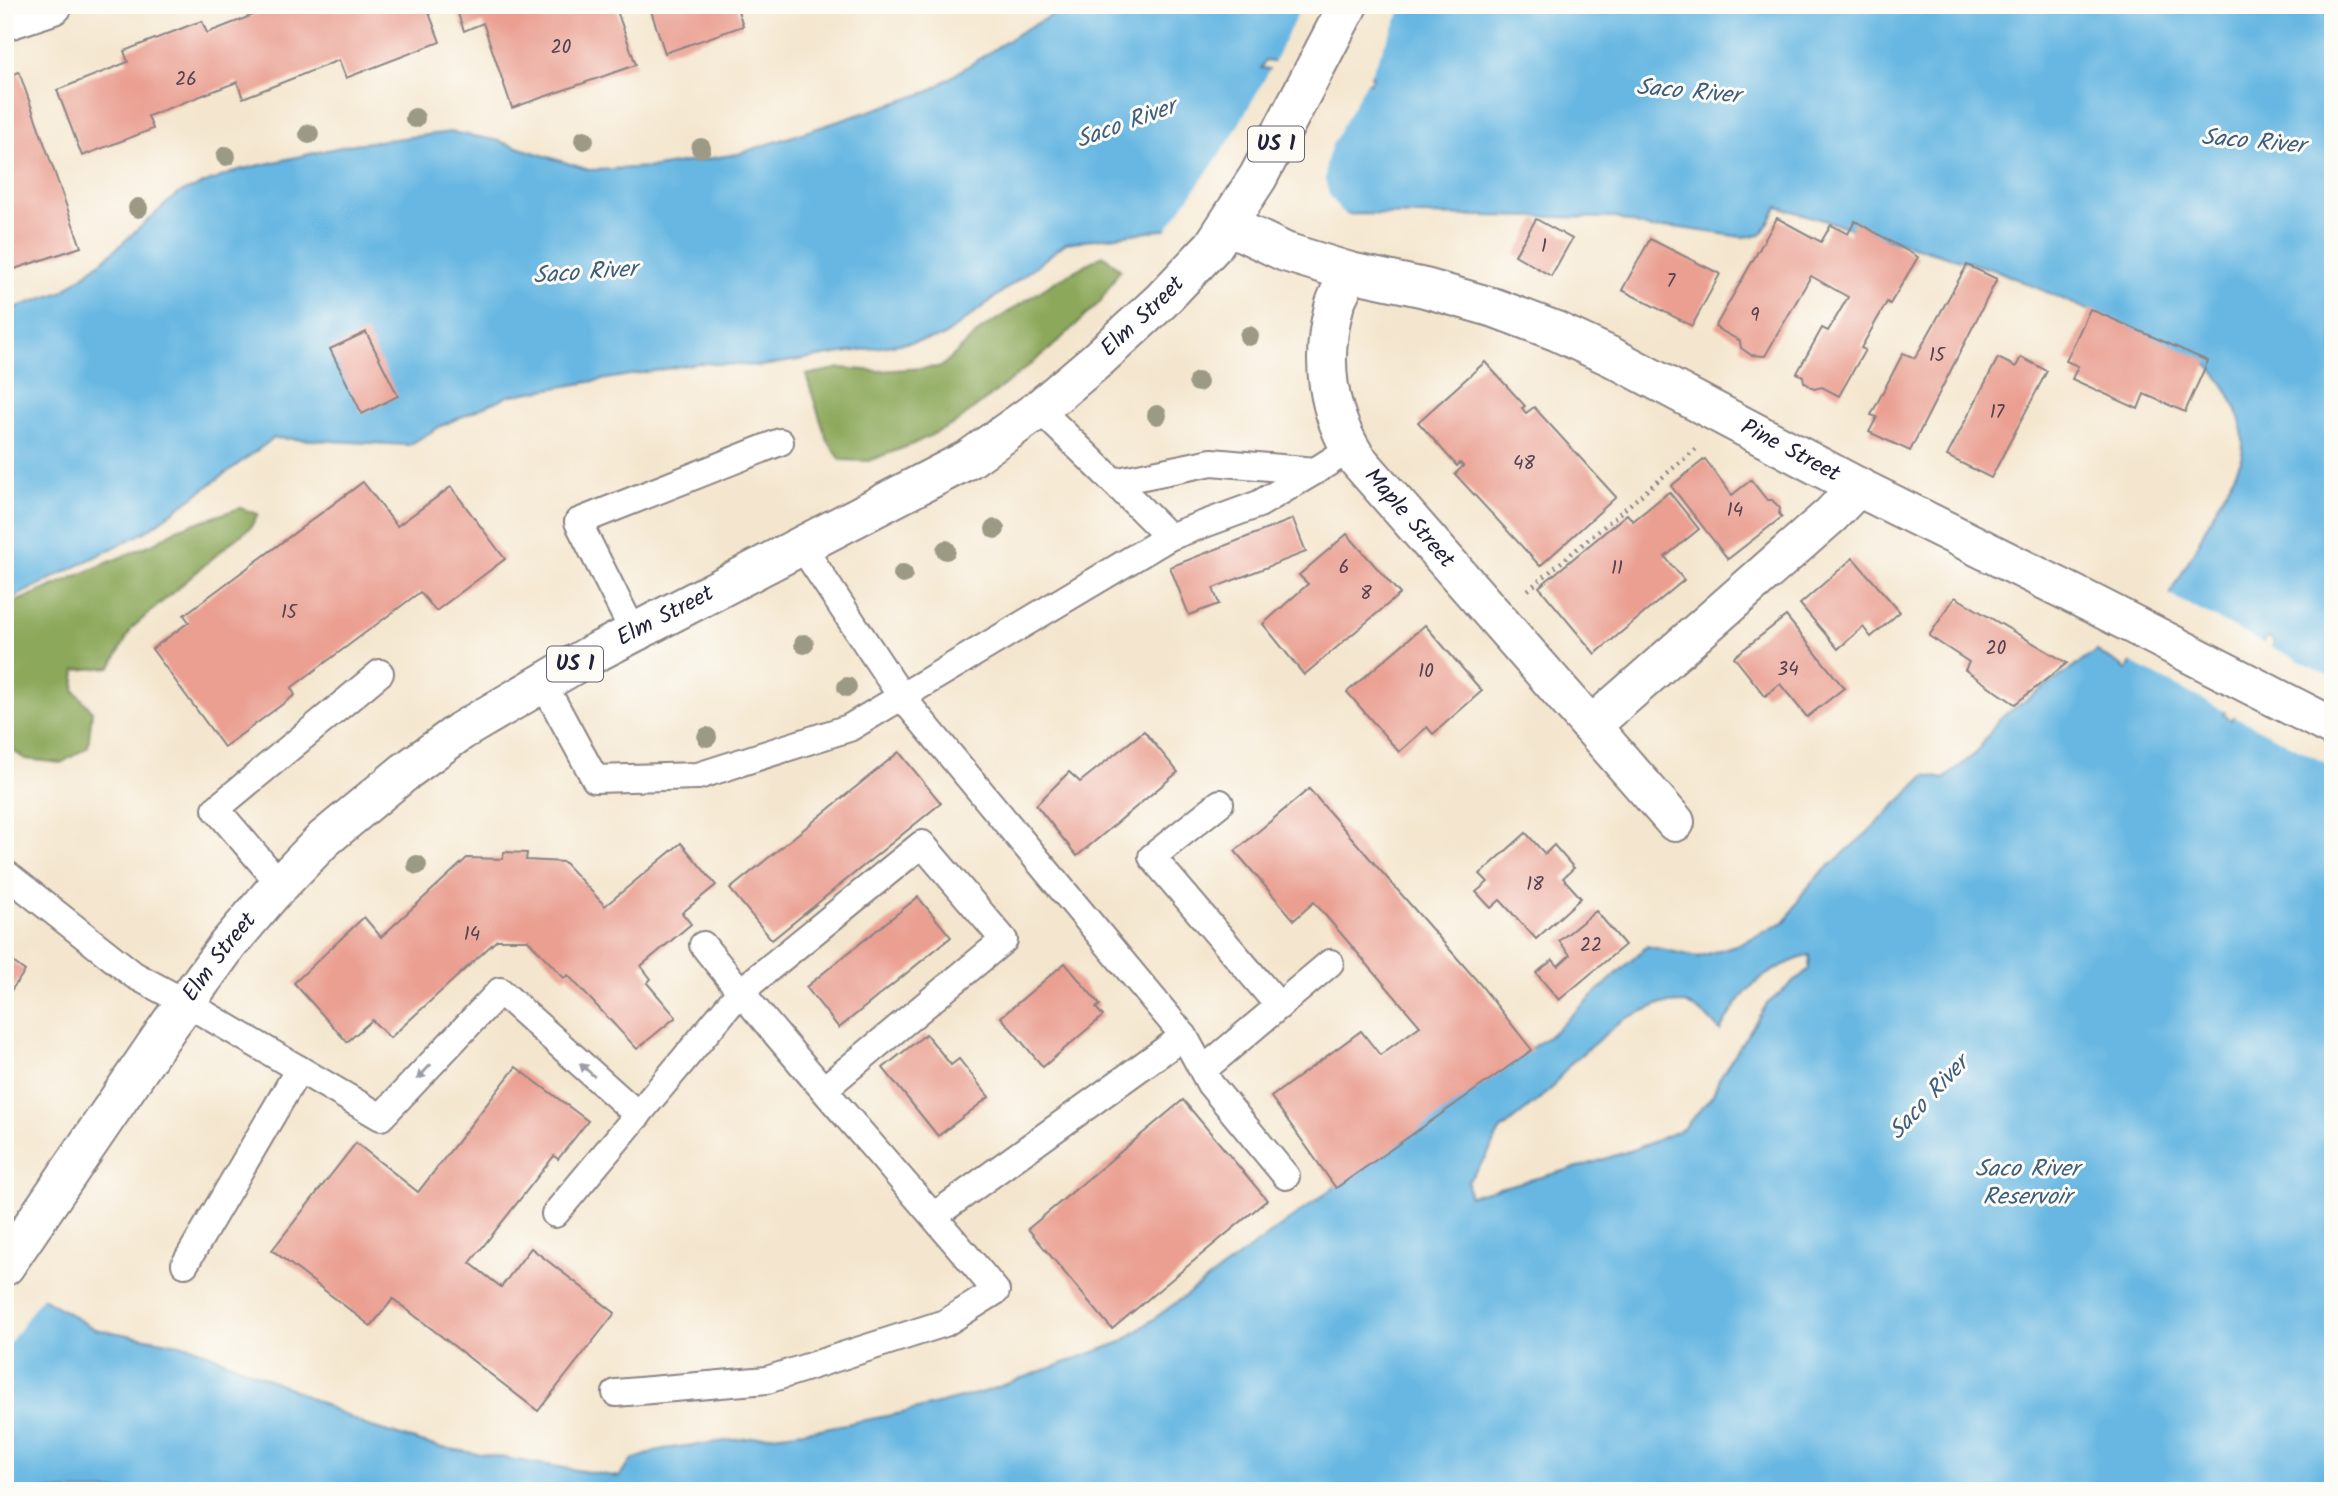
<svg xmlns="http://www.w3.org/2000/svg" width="2338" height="1496" viewBox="0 0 2338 1496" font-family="Kalam,sans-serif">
<rect width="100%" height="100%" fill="#fdfcf7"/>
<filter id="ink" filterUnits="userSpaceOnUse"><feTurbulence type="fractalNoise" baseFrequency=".0143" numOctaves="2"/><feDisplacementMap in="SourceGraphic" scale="14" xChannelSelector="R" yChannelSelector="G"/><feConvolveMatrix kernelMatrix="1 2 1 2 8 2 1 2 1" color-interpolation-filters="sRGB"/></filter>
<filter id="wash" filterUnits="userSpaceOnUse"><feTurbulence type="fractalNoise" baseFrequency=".00686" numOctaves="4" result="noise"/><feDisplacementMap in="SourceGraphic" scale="28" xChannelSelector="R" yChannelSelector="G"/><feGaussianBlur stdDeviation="1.57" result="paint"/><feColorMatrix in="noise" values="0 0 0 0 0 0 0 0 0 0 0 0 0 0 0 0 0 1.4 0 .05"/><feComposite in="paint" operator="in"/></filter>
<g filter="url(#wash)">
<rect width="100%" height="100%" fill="#f4e6ce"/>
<g fill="#8ca85a" stroke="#57654a" stroke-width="2">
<polygon points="1103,255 1120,269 1100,302 1050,349 956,423 911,445 868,461 841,460 827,440 806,375 841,368 878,371 941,367 982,329 1056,281"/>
<polygon points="240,508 258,514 250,528 230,543 132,628 111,667 76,670 74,690 92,711 88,747 61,763 25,759 5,745 5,609 18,601 156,542 177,529"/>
</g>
<path fill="#68b7e2" stroke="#456c8e" stroke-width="2" fill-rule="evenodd" d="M1071,5h1262v1486h-2328v-215l90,53 96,17 101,43 73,36 73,22 181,30 13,-17 31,-11 157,-20 82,-16 82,-21 138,-50 340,-248 87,-58 98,-90 51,11 44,-14 44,-22 16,-27 17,-19 48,-42 59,-58 18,4 32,-26 24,-35 97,-67 30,19c32,-54 62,-108 90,-164 7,-14 23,-37 25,-52 6,-34 -17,-79 -46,-97l-198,-86 -220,-64 -17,28 -19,2 -68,-10 -21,2 -37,-11 -258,-4 -153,10 -139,19 -123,94 -182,29 -62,-3 -191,33 -67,30 -32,19 -135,-7 -129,94 -140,70v-291l57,-19 44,-34 71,-64 62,-24 115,-26 97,-12 44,8 94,30 67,-3 82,-13 190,-62 94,-61zM1265,61l108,15v1l-3,6 -109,-15zM2265,638h5l4,5 -43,77 -8,-5zM1810,955l-1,14 -42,35 -48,75 -6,16 -30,34 -45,19 -52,17 -117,31 -1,-15 17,-22 15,-28 50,-41 20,-26 52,-44 38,-16 26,-1 21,14 13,14c22,-42 44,-62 90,-76z"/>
<g fill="#f4e6ce">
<polygon points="1302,5 1404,5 1368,79 1272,66"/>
<polygon points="1272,66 1368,79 1331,147 1326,164 1325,180 1329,194 1340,210 1351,218 1205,227 1164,233 1230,140"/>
<polygon points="2168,594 2265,644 2228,713 2128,661"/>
<polygon points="2268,645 2333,678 2333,767 2230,714"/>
<polygon points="5,1273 43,1295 5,1350"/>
</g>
<g id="blocks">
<g fill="#ea9f91">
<polygon points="279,5 426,5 440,42 346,78 339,60 243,98 237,82 148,116 153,129 82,156 57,90 128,62 124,51 193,24 202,21 207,33"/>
<polygon points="455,5 615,5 636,65 512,108 483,23 464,31"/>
<polygon points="649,5 736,5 743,26 665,53"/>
<polygon points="19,72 81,247 5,272 5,77"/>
<polygon points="1777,218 1821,242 1831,225 1848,234 1855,221 1918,257 1890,304 1887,302 1861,348 1865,350 1839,396 1822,387 1814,389 1804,382 1803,376 1797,373 1822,328 1828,331 1848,297 1811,276 1765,356 1751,355 1741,348 1740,341 1715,327"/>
<polygon points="1536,219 1572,239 1551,276 1515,255"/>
<polygon points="1650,239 1720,274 1692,326 1622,290"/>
<polygon points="1967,265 1997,279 1910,451 1869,432 1877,417 1871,415 1903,353 1915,358"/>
<polygon points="2090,309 2208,361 2185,412 2144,394 2138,409 2072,379 2078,366 2066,361"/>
<polygon points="366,332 398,396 362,414 330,349"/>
<polygon points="2021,357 2047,371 1991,478 1947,456 1998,358 2016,367"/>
<polygon points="1485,362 1525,406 1522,408 1526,413 1534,407 1616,497 1540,566 1455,474 1463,466 1460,463 1457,466 1418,422"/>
<polygon points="1705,459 1732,495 1751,480 1767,500 1772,500 1780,508 1779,514 1782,517 1728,559 1671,486"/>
<polygon points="363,482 397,526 451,487 505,559 436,611 420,592 291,688 295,695 224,747 152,649 189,622 184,615"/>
<polygon points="1669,492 1699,529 1665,557 1684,580 1595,654 1539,587 1627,514 1633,521"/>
<polygon points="1293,519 1306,552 1213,588 1219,604 1189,615 1170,567"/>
<polygon points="1347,534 1400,594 1304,675 1263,624 1308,584 1299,575"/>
<polygon points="1853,558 1900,612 1871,637 1863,627 1838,649 1800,604"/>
<polygon points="1955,597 2067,663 2015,704 1965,670 1969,662 1929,636"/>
<polygon points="1786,616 1844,688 1807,717 1780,684 1765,696 1734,657"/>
<polygon points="1425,625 1482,691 1433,734 1427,727 1399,752 1347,692"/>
<polygon points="1144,731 1178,772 1077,856 1036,805 1069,772 1080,782"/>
<polygon points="899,752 941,803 772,940 730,889"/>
<polygon points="1309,789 1479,983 1532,1050 1336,1188 1271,1097 1361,1031 1380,1055 1420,1026 1314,902 1294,920 1235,851"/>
<polygon points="1526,833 1545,854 1554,845 1574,868 1563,878 1581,898 1536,939 1500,900 1491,908 1476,892 1488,882 1480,874"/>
<polygon points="681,843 716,885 682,913 691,924 641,966 651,979 647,983 676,1017 637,1049 568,975 564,978 528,940 497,940 390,1038 372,1020 347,1042 294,983 364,917 381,937 467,858 503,859 504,852 527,853 526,860 564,862 605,906"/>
<polygon points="918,897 951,937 839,1028 806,987"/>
<polygon points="1596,911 1625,945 1559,1000 1536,973 1553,960 1558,966 1570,955 1559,941"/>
<polygon points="5,956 25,971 5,999"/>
<polygon points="1065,963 1100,1005 1096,1008 1103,1016 1043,1067 1001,1017"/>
<polygon points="926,1034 951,1065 959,1059 989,1097 938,1136 883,1068"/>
<polygon points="516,1067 588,1121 558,1159 554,1156 470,1263 501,1287 531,1248 615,1313 538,1411 393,1299 371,1326 272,1250 356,1143 418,1192"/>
<polygon points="1183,1100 1267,1200 1112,1329 1028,1229"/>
</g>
</g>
</g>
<g filter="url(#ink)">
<use href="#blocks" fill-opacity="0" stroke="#8b8484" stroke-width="2"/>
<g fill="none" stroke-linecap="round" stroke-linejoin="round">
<g stroke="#8b8484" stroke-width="30">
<g id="lane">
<polyline points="1039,409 1114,482 1212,462 1315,471 1350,449"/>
<polyline points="1114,482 1169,537 1259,504 1315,471"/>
<polyline points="801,545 901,696 1184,1036 1210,1084 1286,1176"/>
<polyline points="634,633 578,522 780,442"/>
<polyline points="543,683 595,779 698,776 849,728 1169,537"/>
<polyline points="1220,803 1152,857 1279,1006"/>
<polyline points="5,873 134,975 186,1003 381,1117 500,991 638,1115"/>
<polyline points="281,885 216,809 380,673"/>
<polyline points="1203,1070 1330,963"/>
<polyline points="555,1214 740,992 922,844 1004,940 824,1089"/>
<polyline points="934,1216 1184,1036"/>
<polyline points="185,1264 299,1069"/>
<path d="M616,1393l151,-13 178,-57 51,-32c-96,-117 -200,-228 -293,-346"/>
</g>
</g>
<g stroke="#8b8484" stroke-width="42">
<g id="street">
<polyline points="5,21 53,5"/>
<path id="s1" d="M1350,272c-5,11 -13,23 -16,35 -14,53 -7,105 22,151l319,364"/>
<polyline points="1591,726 1831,515 1858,487"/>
</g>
</g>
<g stroke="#8b8484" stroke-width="42">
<g id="secondary">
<path id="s2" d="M1228,225l57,27 65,20 75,16 70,20 61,23 56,26 246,130 237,118 238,122"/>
</g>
</g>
<g stroke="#8b8484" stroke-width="42">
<g id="primary">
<path id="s3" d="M5,1266l165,-242 57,-78 45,-53 52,-54 82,-68 55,-40 128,-75 380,-197 70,-50 58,-49 64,-59 52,-55 45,-69 90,-172"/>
</g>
</g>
<polyline stroke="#8b8484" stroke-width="4.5" stroke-dasharray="2 5" stroke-linecap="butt" points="1528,590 1696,449"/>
<use href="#lane" stroke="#fff" stroke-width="26"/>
<use href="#street" stroke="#fff" stroke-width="38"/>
<use href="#secondary" stroke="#fff" stroke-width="38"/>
<use href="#primary" stroke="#fff" stroke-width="38"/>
</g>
<g fill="#9c9985">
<circle cx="415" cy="118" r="10"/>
<circle cx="309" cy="134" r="10"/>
<circle cx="584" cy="140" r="10"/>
<circle cx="701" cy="148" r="10"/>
<circle cx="226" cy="156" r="10"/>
<circle cx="138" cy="208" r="10"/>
<circle cx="1249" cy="336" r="10"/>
<circle cx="1198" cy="382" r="10"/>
<circle cx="1157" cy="415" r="10"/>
<circle cx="995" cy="529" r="10"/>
<circle cx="946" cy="550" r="10"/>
<circle cx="903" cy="574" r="10"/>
<circle cx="804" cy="644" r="10"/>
<circle cx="847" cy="687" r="10"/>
<circle cx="707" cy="737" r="10"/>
<circle cx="417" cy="865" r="10"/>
</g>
<defs><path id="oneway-solid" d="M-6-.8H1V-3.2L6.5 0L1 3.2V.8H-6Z" transform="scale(1.75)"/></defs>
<g fill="#9c9ca7">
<use href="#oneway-solid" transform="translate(587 1070) rotate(-138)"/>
<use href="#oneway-solid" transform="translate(424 1072) rotate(133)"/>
</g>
</g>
<g text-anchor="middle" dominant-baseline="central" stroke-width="6" stroke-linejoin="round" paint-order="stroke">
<g font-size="19" fill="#544150">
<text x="561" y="48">20</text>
<text x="186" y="80">26</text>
<text x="1544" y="247">1</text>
<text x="1671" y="282">7</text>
<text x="1755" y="316">9</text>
<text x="1937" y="356">15</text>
<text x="1997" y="413">17</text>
<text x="1524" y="464">48</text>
<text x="1735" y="511">14</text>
<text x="1344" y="568">6</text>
<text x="1617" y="569">11</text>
<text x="1366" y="594">8</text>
<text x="289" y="613">15</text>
<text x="1996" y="649">20</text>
<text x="1788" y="670">34</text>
<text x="1426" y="672">10</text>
<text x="1535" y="885">18</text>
<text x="472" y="935">14</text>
<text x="1591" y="946">22</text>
</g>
<g fill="#fdfcf7" stroke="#646373" stroke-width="2">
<rect x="1248" y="126.5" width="56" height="35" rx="5"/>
<rect x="547" y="646.5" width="56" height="35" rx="5"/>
</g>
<g font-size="21" font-weight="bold" fill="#22223b">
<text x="1276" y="144">US 1</text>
<text x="575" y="664">US 1</text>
</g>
<g font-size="23" fill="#22223b" stroke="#fdfcf7">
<text stroke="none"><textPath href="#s3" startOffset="1510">Elm Street</textPath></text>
<text stroke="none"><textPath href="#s2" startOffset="609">Pine Street</textPath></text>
<text stroke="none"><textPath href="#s1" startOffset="276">Maple Street</textPath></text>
<text stroke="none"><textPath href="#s3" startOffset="943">Elm Street</textPath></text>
<text stroke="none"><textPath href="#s3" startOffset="376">Elm Street</textPath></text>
</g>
<g font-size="24" font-style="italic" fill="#3e5e7e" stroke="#fdfcf7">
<text transform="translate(1688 92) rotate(5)">Saco River</text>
<text transform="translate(1126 124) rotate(-20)">Saco River</text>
<text transform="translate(2253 142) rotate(5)">Saco River</text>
<text transform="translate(585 273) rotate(-4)">Saco River</text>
<text transform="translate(1929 1098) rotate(-47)">Saco River</text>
<text x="2027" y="1169">Saco River<tspan x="2027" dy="28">Reservoir</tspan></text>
</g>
</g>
<rect width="2338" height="1496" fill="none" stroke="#fdfcf7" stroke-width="28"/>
</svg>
